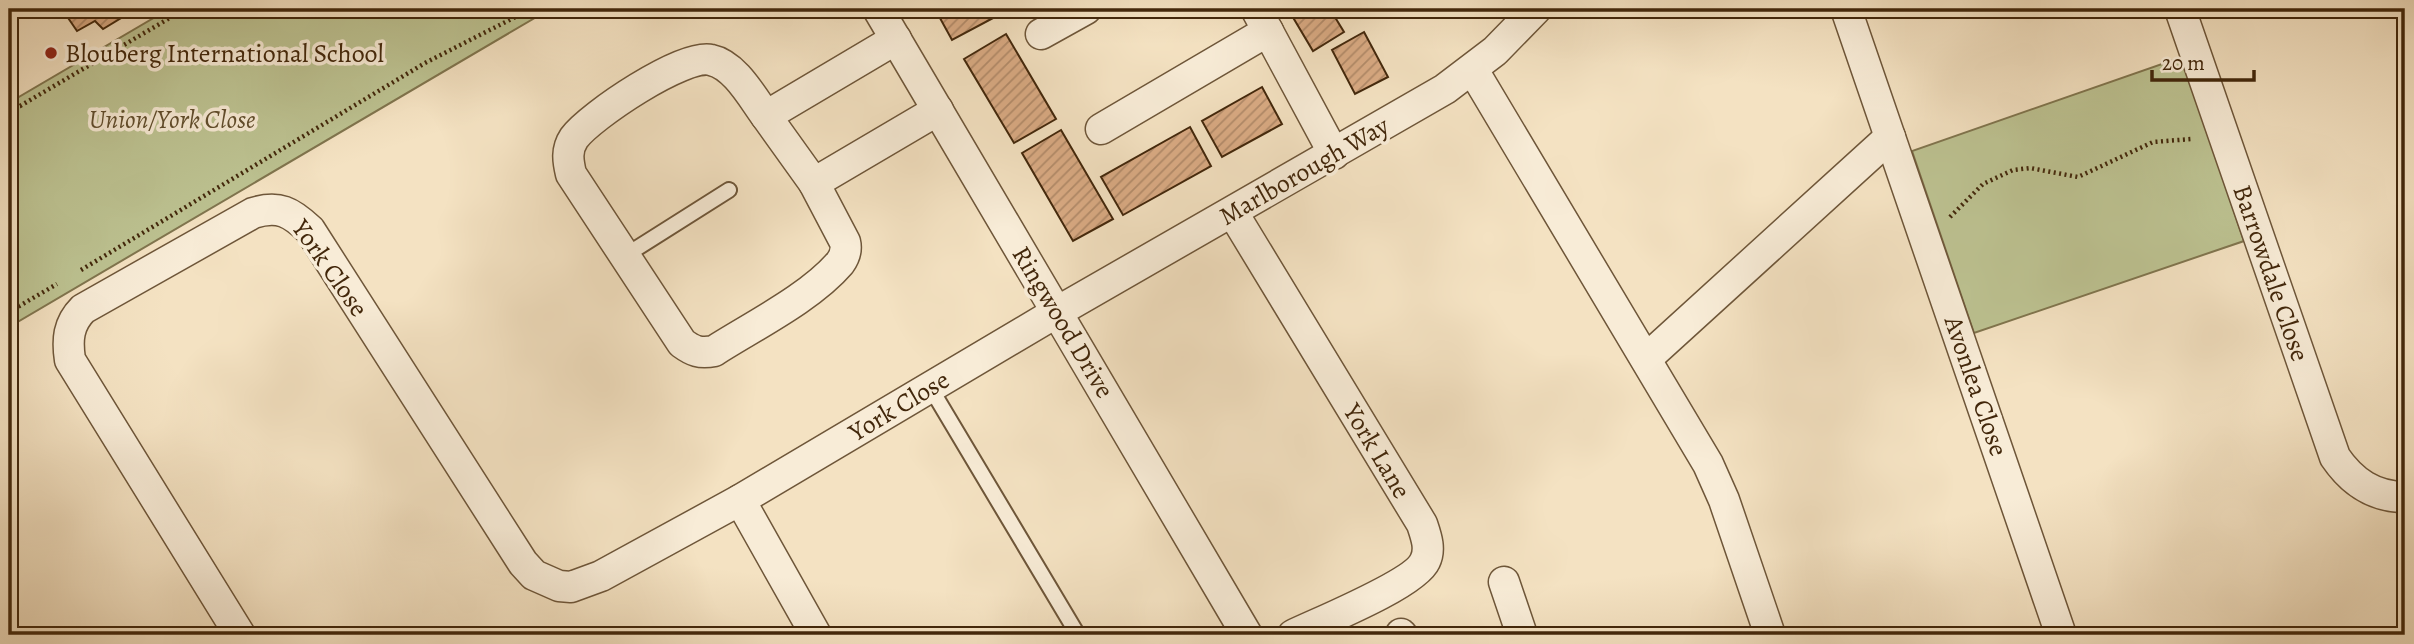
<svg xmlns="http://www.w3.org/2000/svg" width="2414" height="644" viewBox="0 0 2414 644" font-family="Alegreya,serif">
<defs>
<pattern id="building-hatch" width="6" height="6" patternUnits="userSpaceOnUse" patternTransform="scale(1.75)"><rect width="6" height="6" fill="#daab84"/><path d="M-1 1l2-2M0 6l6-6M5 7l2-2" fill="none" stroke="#b28b6a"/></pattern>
</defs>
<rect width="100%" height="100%" fill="#f4e2c2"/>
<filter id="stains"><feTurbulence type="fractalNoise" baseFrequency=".00286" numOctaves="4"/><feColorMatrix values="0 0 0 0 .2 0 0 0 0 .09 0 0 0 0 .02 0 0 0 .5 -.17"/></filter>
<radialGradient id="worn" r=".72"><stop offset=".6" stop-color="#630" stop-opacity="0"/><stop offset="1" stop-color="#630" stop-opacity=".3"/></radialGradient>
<g fill="#bdc392" stroke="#80754e" stroke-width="2">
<polygon points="169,9 550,9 9,327 9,98 17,98"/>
<polygon points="2182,57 2244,241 1974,333 1912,151"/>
</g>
<g fill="url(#building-hatch)" stroke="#42270b" stroke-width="2">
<polygon points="62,9 136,9 103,29 95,21 77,31"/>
<polygon points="935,9 1010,9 952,40"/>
<polygon points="1288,9 1330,9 1344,32 1313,51"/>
<polygon points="1364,32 1388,77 1355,94 1332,50"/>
<polygon points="1006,34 1056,119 1014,143 964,59"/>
<polygon points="1262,87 1282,124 1222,157 1202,121"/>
<polygon points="1190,127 1211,166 1123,215 1101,177"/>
<polygon points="1061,130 1113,219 1073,241 1022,153"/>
</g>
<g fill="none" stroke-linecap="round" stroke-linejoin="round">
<g stroke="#6e5639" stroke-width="18">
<g id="service">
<polyline points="623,257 729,190"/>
<polyline points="930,387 1078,635"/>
</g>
</g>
<g stroke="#6e5639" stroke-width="33">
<g id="minor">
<polyline points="878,9 1247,635"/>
<polyline points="1256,9 1334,154"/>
<polyline points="1846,9 2061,635"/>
<path d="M2180,9l155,448c17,25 39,40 70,40"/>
<polyline points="1041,34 1086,9"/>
<path d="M896,39l-130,77c-14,-19 -31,-51 -55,-56 -27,-7 -121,56 -137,78 -8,12 -6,23 -3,36l111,169c11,8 18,11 32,8 39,-25 96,-53 126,-88 5,-7 7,-13 5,-21l-31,-59 124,-73"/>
<polyline points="1473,70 1708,464 1724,500 1770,635"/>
<polyline points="766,116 814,183"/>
<polyline points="1101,129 1268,31"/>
<path d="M1233,213l189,311c4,12 9,25 3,37 -10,23 -105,61 -132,74"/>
<polyline points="1646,359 1890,137"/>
<polyline points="740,500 816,635"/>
<polyline points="1504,582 1522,635"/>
<polyline points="1401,634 1402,635"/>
<path d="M240,635l-170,-275c-3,-20 -2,-36 13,-51l170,-96c26,-8 38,-1 57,17l213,333 11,12 25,11 12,1 30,-11 139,-76 317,-188 388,-223 50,-38 41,-42"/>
</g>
</g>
<g stroke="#42270b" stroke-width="4.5" stroke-dasharray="2 3.5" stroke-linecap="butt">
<polyline points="9,107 20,106 185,9"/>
<polyline points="1950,217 1983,184 2013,170 2030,168 2078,177 2153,142 2191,139"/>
<polyline points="81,270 425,63 531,9"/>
<polyline points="9,312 57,284"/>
</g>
<use href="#service" stroke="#f8ecd7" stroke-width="14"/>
<use href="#minor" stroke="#f8ecd7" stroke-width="30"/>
</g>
<circle fill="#8f2418" stroke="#f8ecd7" stroke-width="2.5" cx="51" cy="53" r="7"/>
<g text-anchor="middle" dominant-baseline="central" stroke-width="7" stroke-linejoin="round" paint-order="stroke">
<g font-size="26" fill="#42270b" stroke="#f8ecd7" text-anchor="start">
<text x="65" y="53">Blouberg International School</text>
</g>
<g font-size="26" font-style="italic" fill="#614e2d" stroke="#f8ecd7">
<text x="172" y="119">Union/York Close</text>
</g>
<g font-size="26" fill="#42270b" stroke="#f8ecd7">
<text transform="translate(1304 171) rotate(-30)">Marlborough Way</text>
<text transform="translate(330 268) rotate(55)">York Close</text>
<text transform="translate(2271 273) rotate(71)">Barrowdale Close</text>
<text transform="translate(1063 322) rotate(59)">Ringwood Drive</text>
<text transform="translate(1976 386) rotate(71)">Avonlea Close</text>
<text transform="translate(899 406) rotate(-31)">York Close</text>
<text transform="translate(1377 451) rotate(59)">York Lane</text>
</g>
</g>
<rect width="2414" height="644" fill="none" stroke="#f4e2c2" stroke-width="35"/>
<rect x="10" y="10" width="2393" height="623" fill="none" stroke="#42270b" stroke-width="3.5"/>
<rect x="18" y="18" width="2379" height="609" fill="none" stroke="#42270b" stroke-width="2"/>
<path d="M2152 70v10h102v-10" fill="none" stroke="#42270b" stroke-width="3.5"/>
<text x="2162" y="70" font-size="21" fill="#42270b" stroke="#f8ecd7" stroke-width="5" paint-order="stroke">20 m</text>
<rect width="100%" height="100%" filter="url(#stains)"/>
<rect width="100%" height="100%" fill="url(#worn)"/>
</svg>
